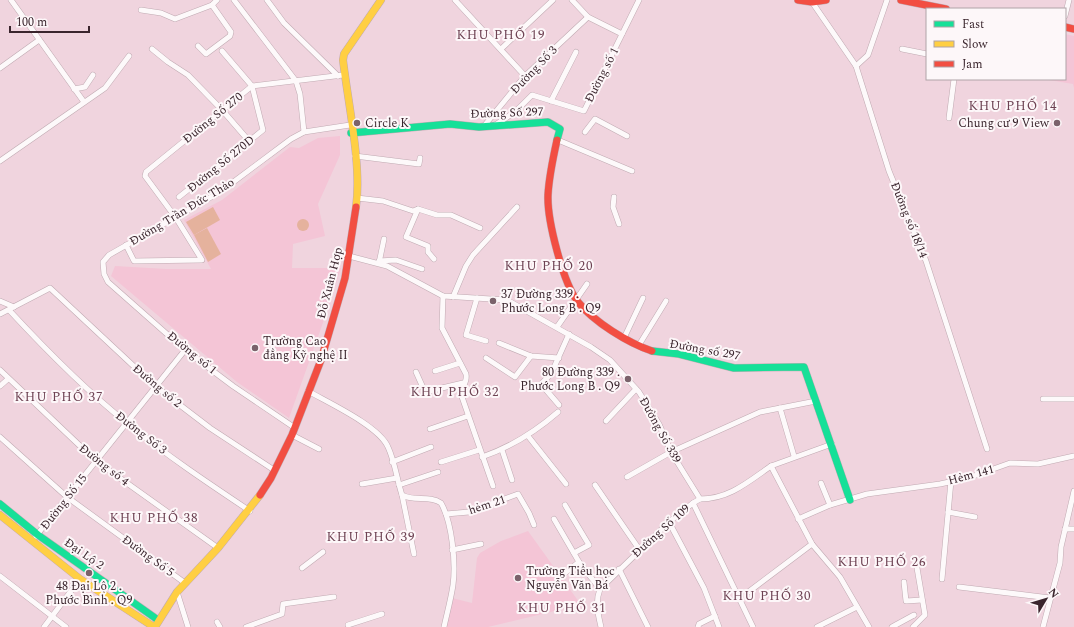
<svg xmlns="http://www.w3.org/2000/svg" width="1074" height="627" viewBox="0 0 1074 627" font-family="Spectral,serif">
<rect width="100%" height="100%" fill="#f0d4de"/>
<g fill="#f4c5d6">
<polygon points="1065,34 1074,36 1074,88 1073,84 1043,79 1065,79"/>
<polygon points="340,136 340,155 318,204 325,236 293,244 292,268 341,268 325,317 289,418 237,382 111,276 115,266 166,269 211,269 184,220 222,200 290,147 299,148 318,138"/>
<polygon points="528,531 579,602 563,609 488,627 445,627 452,598 472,603 477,558 480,553 501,541"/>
</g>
<g fill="#e5b29d">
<polygon points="213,207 220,220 194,235 186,222"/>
<circle cx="303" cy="225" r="6"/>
<polygon points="207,228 221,254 208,262 194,235"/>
</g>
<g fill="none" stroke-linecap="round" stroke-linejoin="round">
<g stroke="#c0aab2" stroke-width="6">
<g id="street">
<polyline points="11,0 84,102"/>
<polyline points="234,0 296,81 300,94 304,132"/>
<polyline points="267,0 284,23 338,76"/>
<polyline points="455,0 525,76"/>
<polyline points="572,0 588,17 622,34"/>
<polyline points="812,2 856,66 889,171 926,261 987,449"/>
<polyline points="141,10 161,13 175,19 212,5 217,0"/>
<polyline points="1065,16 1069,0"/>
<polyline points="198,46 206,54 230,36 231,32 212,5"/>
<polyline points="152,49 168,62 188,75 223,111 249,141"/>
<polyline points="501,49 553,0"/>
<polyline points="902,49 927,54"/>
<polyline points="856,66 868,55 887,0"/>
<polyline points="0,68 39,40"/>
<polyline points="74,89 85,87 93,75"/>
<polyline points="551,101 576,52"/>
<polyline points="949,118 954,79"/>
<polyline points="495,125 515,112 532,95 584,111 639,0"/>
<polyline points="484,126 525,76 588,17"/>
<polyline points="585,132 595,119 627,136"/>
<polyline points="558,140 632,171"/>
<polyline points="355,156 419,164 420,158"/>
<polyline points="0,161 105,88 129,56"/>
<polyline points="179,197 263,130 252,86 222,51"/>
<polyline points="614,197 613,207 619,224"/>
<polyline points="357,198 383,201 413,211 418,209 437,215 451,215 480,228"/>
<polyline points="418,209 406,237 428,246 428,252 434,259"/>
<polyline points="126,245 134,261 202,260 176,218 145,176 146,172 252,86 343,75"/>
<path d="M349,256l38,10 56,30 64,4 84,47 19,13 29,32 20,32 12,28 29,47c29,0 48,-17 71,-33l41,78 28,33 29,50"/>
<polyline points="379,261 396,260 422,269"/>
<polyline points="379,263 384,239"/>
<path d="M443,296l-1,32 24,46c2,8 -5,12 -4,23l31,89"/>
<polyline points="453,297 466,266 473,255 517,207"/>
<polyline points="477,298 466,335 486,341"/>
<polyline points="0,301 14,307"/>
<path d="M9,310c37,40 75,79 118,113 39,32 81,60 123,88"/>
<polyline points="0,314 50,288 155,386 210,428 274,470"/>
<polyline points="557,327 587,284"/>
<polyline points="624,338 643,298"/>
<polyline points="499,343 531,356 559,358"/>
<polyline points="639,345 666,301"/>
<polyline points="486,358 515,377 531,356"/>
<polyline points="0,370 96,461 218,548"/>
<polyline points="435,371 460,363"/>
<polyline points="416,372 425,392 463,383"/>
<polyline points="0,386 8,379"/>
<path d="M308,391c21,12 71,35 80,56 7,15 9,33 14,48 12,7 27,0 39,8 11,19 15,60 12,82 -2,14 -6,28 -9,42"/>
<polyline points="1043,399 1074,399"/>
<polyline points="559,405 541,384 551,374 569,334"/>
<polyline points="780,408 794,456"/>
<polyline points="606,421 636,389"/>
<polyline points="295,428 233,386 185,350 108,282 104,274 103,262 109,255 220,192 291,139 304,132 350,125"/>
<polyline points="430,429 468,416"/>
<polyline points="292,435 319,449"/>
<polyline points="528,436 566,484"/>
<polyline points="0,437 67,497 185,583"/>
<polyline points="502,450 512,480"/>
<path d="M482,457c29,-10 53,-25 76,-45"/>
<polyline points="392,462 431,447"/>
<polyline points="441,462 479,450"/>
<polyline points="771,466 832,444"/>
<polyline points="627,477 671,452 760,412 816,401"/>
<polyline points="821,483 830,505"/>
<polyline points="362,484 397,478"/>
<polyline points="399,485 438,472"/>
<polyline points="595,485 639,549"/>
<polyline points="402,495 414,554"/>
<polyline points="693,503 753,627"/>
<polyline points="565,505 589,545 574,553"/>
<polyline points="948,512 975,517"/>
<polyline points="446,514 469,512 518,494 529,513 534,525"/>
<polyline points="554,519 579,562 600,589"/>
<polyline points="798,519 830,505 867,494 940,484 968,478 1010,463 1038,464 1074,456"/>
<polyline points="669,522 704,588 719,627"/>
<polyline points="1065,529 1074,529"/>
<polyline points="36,536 185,350"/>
<polyline points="452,550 481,544"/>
<polyline points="302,568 323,552"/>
<polyline points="619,569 648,627"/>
<polyline points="0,576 66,627"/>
<polyline points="561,576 579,562"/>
<polyline points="942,579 951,481"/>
<polyline points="904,582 906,601 922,600"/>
<polyline points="959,587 1050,598"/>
<polyline points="177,592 188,627"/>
<polyline points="747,593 812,544"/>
<polyline points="217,622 220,627"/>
<polyline points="348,625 382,614"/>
<polyline points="44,627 80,579"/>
<polyline points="246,627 282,614 283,604 334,597"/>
<path d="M601,627c-3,-13 -6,-25 -1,-38l69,-67 24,-19 7,-4"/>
<polyline points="698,627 699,624 715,616"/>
<polyline points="817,627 857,607"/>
<polyline points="892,627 914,615"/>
<polyline points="913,627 925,615 916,562"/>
<polyline points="1043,627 1060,563 1061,547 1074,491"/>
</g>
</g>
<g stroke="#c0aab2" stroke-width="8">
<g id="fast">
<polyline points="351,133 450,124 479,127 548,122 560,129 557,140"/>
<polyline points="652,351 679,354 734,368 804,367 850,500"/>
<polyline points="0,504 38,535 158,620"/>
</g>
</g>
<g stroke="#c0aab2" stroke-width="8">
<g id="slow">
<path d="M356,207c6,-41 -8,-104 -13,-147l1,-6 37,-54"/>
<polyline points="0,515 80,579 154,627"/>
<polyline points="155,627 177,592 218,548 260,495"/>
</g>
</g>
<g stroke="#c0aab2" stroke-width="8">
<g id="jam">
<polyline points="798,0 812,2 826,0"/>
<polyline points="901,0 946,9"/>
<polyline points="1065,27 1074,29"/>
<path d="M557,140c-4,18 -8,36 -9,55 -1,25 15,88 30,107 16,20 50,41 74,49"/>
<polyline points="260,495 271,478 292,435 321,360 345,278 356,207"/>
</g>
</g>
<use href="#street" stroke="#fdf9fa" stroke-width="5"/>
<use href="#fast" stroke="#16e098" stroke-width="7"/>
<use href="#slow" stroke="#ffcf43" stroke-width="7"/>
<use href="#jam" stroke="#f24e42" stroke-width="7"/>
</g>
<g fill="#7a626b" stroke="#fdf7f9" stroke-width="1.5">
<circle cx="357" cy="123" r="4"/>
<circle cx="1057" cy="123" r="4"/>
<circle cx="493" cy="301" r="4"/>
<circle cx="255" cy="348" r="4"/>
<circle cx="628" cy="379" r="4"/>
<circle cx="89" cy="573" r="4"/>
<circle cx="518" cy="578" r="4"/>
</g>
<g text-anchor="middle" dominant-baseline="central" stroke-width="4" stroke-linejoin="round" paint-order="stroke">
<g font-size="12" fill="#3a252d" stroke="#fdf7f9">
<text transform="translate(534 70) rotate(-46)">Đường Số 3</text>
<text transform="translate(602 75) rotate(-63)">Đường số 1</text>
<text transform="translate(507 113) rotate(-2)">Đường Số 297</text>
<text transform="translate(213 118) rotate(-39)">Đường Số 270</text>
<text transform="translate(221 164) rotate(-39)">Đường Số 270D</text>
<text transform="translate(182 212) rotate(-31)">Đường Trần Đức Thảo</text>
<text transform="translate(909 220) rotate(68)">Đường số 18/14</text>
<text transform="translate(330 283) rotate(-76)">Đỗ Xuân Hợp</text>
<text transform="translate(705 350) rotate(10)">Đường số 297</text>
<text transform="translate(192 353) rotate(39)">Đường số 1</text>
<text transform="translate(157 386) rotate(40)">Đường số 2</text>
<text transform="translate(660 430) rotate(61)">Đường Số 339</text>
<text transform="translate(141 433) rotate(38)">Đường Số 3</text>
<text transform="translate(104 465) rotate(38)">Đường số 4</text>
<text transform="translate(971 475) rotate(-15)">Hẻm 141</text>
<text transform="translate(64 502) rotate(-52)">Đường Số 15</text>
<text transform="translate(487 505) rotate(-18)">hẻm 21</text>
<text transform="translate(661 531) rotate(-42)">Đường Số 109</text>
<text transform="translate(84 554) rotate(35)">Đại Lộ 2</text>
<text transform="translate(148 556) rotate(36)">Đường Số 5</text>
</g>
<g font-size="12" fill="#3a252d" stroke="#fdf7f9" text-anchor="start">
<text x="365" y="123">Circle K</text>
<text x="1049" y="123" text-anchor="end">Chung cư 9 View</text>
<text x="501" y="294">37 Đường 339 .<tspan x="501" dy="14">Phước Long B . Q9</tspan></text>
<text x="263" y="341">Trường Cao<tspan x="263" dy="14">đẳng Kỹ nghệ II</tspan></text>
<text x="620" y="372" text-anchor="end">80 Đường 339 .<tspan x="620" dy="14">Phước Long B . Q9</tspan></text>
<text x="526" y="571">Trường Tiểu học<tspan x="526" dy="14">Nguyễn Văn Bá</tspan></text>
<text x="89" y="586" text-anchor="middle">48 Đại Lộ 2 .<tspan x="89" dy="14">Phước Bình . Q9</tspan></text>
</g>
<g font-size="13" letter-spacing="1" fill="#6d4152" stroke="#fdf7f9">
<text x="501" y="35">KHU PHỐ 19</text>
<text x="1013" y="106">KHU PHỐ 14</text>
<text x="549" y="266">KHU PHỐ 20</text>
<text x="455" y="392">KHU PHỐ 32</text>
<text x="59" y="397">KHU PHỐ 37</text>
<text x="154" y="518">KHU PHỐ 38</text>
<text x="371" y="537">KHU PHỐ 39</text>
<text x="882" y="562">KHU PHỐ 26</text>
<text x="767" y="596">KHU PHỐ 30</text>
<text x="562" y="608">KHU PHỐ 31</text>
</g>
</g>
<rect x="926" y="8" width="140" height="72" fill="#fdf7f9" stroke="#afa3a7"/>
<rect x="934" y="21" width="20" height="6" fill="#16e098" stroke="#afa3a7"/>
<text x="962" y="28" font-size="12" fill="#3a252d">Fast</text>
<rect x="934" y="41" width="20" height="6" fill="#ffcf43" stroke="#afa3a7"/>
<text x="962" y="48" font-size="12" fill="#3a252d">Slow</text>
<rect x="934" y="61" width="20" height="6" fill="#f24e42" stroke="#afa3a7"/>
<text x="962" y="68" font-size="12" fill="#3a252d">Jam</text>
<g transform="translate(1046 599) rotate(52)" stroke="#fdf7f9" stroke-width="3" paint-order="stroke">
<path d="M0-3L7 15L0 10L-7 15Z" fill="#3a252d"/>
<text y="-6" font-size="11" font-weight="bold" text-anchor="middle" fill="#3a252d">N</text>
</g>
<path d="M10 26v6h79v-6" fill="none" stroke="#3a252d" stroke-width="2"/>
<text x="16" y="26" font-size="12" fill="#3a252d" stroke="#fdf7f9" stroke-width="3" paint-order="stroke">100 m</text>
</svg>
